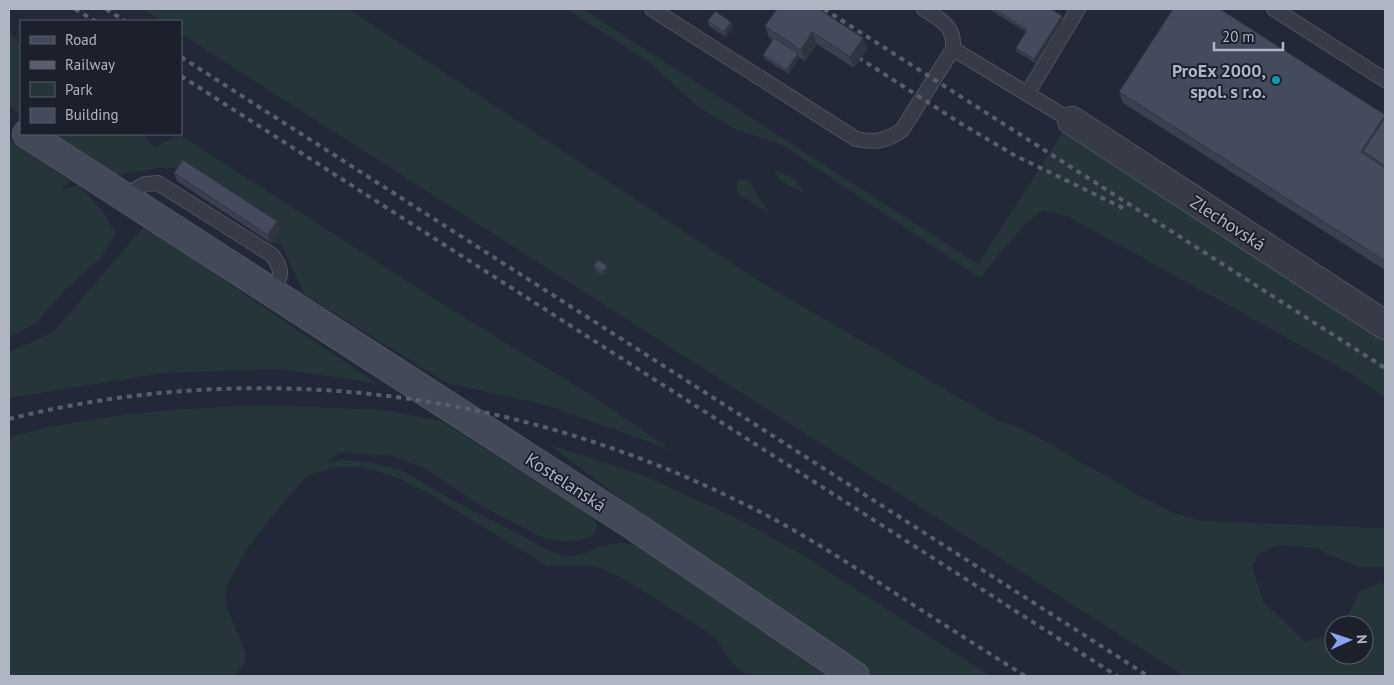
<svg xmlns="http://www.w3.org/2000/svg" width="1394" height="685" viewBox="0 0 1394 685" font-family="'PT Sans',sans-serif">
<rect width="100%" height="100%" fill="#222837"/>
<g fill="#253539">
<polygon points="142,9 349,9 751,276 997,420 1025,430 1144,498 1169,511 1184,516 1203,521 1385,528 1385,567 1359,567 1315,548 1276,545 1259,554 1252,566 1263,601 1305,642 1334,634 1334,655 1364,655 1364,625 1344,625 1359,592 1382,582 1385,586 1385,676 1184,676 181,34 181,21 162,21"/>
<polygon points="566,9 583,9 978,264 1062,133 1385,341 1385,397 1348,372 1067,216 1042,210 1025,224 980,278 782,145 737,130 699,108 649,62"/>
<polygon points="9,31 21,44 21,115 9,106"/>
<polygon points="50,134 142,134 154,147 180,135 449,308 591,395 671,450 546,405 447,383 305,295 281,245 271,243 279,230 186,168 158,168 114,176"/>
<polygon points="9,139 70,181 61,190 79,185 102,210 116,233 101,258 65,290 36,323 9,337"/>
<polygon points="773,169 794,179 805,193 781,182"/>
<polygon points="742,179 747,180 751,184 768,212 742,197 737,192 737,181"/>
<polygon points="145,225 257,303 376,383 278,369 163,373 9,398 9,352 53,332"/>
<path d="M272,405l111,5 58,11 146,92 9,9 1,5 -4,10 -27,5 -26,-5 -62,-33 -54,-36 -32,-12 -52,-4 -14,11 18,-3 26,2 33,9 41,24 110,58c6,1 14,4 20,3 24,-5 36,-19 62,-10l196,130h-80c-16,-4 -29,-25 -37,-39l-91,-58 -29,-13h-48l-113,-69 -35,-19 -38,-11h-23l-30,8 -39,45 -22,29 -22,40 1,17 19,45c2,12 -2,17 -11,25h-225v-239c86,-23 174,-30 263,-32z"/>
<polygon points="550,445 645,476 740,520 798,552 991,676 873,676 773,603 666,533"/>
</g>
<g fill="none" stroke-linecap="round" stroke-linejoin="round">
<g stroke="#505562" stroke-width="16">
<g id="service">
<path d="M652,9l204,130c18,4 31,2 46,-9l51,-81c2,-23 -12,-29 -29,-40"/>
<polyline points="1274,9 1385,80"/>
<polyline points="953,49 1072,121"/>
<polyline points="1027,94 1078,9"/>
<path d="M124,196l21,-12 13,-1 114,72c12,16 9,21 1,38"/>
</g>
</g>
<g stroke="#505562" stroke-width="30">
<polyline id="minor" points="1072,121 1385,325"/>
</g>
<g stroke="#505562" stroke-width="30">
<polyline id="secondary" points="27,134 634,526 855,676"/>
</g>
<use href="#service" stroke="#363b47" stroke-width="14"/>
<use href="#minor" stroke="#363b47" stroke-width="28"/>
<use href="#secondary" stroke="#44495a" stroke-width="28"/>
<g stroke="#585e6e" stroke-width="4" stroke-dasharray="5 5" stroke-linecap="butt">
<polyline points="75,9 95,21"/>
<polyline points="106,9 125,21"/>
<polyline points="824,9 1385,368"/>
<polyline points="850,52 960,123 1014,155 1123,208"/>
<polyline points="181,57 1148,676"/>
<polyline points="181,76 1117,676"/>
<path d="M9,419c249,-62 508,-29 737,86 46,22 89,50 132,77 49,32 98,63 147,94"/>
</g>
</g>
<g fill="#3a404f">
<polygon points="989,9 1051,9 1062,16 1063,20 1036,63 1017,52 1016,48 1026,32"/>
<polygon points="708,21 733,26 726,37 709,26"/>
<polygon points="765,26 863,38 867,49 854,68 817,44 805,61 799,57 789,74 765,59 763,55 773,40 769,38"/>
<polygon points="1119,92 1385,115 1385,270 1123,103"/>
<polygon points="174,173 277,221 280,229 271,243 177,181"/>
<polygon points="594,266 608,270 604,276 595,270"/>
</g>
<g fill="#303440">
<polygon points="1062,16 1063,20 1036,63 1034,59"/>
<polygon points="731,22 733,26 726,37 724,32"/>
<polygon points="812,32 817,44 805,61 801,50"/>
<polygon points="863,38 867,49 854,68 850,57"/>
<polygon points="798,53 799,58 789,74 787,70"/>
<polygon points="1385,115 1385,133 1363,151 1367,161 1361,152"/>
<polygon points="277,221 280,229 271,243 268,235"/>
<polygon points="607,266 608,270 604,276 603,272"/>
</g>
<g fill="#444b5c" stroke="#303440">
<polygon points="777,9 819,9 863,38 850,57 812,32 801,50 765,26"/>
<polygon points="994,9 1051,9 1062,16 1034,59 1016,48 1027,30"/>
<polygon points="1173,9 1220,9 1385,115 1361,152 1385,168 1385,211 1384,210 1385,211 1385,259 1384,260 1119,92"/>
<polygon points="715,11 731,22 724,32 708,21"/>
<polygon points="774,38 798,53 787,70 763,55"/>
<polygon points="1385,118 1385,166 1363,151"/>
<polygon points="183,160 277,221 268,235 174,173"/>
<polygon points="598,260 607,266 603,272 594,266"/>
</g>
<circle fill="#0f9aa8" stroke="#1b202c" stroke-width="2" cx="1276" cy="80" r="5"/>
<g text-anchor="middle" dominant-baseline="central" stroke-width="4" stroke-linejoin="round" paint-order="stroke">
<g font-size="18" font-weight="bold" fill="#b0b5c4" stroke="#1b202c" text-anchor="end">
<text x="1266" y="70">ProEx 2000,<tspan x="1266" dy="21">spol. s r.o.</tspan></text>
</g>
<g font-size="18" fill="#b0b5c4" stroke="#1b202c">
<text transform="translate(1228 223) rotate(33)">Zlechovská</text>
<text transform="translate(566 482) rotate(33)">Kostelanská</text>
</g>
</g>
<rect width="1394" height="685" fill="none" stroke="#b0b5c4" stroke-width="20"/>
<rect x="20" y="20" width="162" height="115" fill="#1b202c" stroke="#575c69"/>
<rect x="30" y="36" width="25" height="8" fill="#44495a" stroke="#575c69"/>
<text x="65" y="45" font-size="15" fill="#b0b5c4">Road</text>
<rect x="30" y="61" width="25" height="8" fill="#585e6e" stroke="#575c69"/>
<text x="65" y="70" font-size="15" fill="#b0b5c4">Railway</text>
<rect x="30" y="82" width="25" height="15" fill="#253539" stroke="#575c69"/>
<text x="65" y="95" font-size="15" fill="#b0b5c4">Park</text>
<rect x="30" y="108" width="25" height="15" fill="#444b5c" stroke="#575c69"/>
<text x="65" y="120" font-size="15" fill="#b0b5c4">Building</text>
<g transform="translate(1349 640) rotate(87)"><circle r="24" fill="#1b202c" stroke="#575c69"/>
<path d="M0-4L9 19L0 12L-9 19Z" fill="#89a3f0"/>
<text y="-8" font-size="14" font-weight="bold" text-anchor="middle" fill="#b0b5c4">N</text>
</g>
<path d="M1214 42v8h69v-8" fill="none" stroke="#b0b5c4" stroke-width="2.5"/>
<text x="1222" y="42" font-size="15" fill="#b0b5c4" stroke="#1b202c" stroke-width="4" paint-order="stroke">20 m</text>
</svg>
